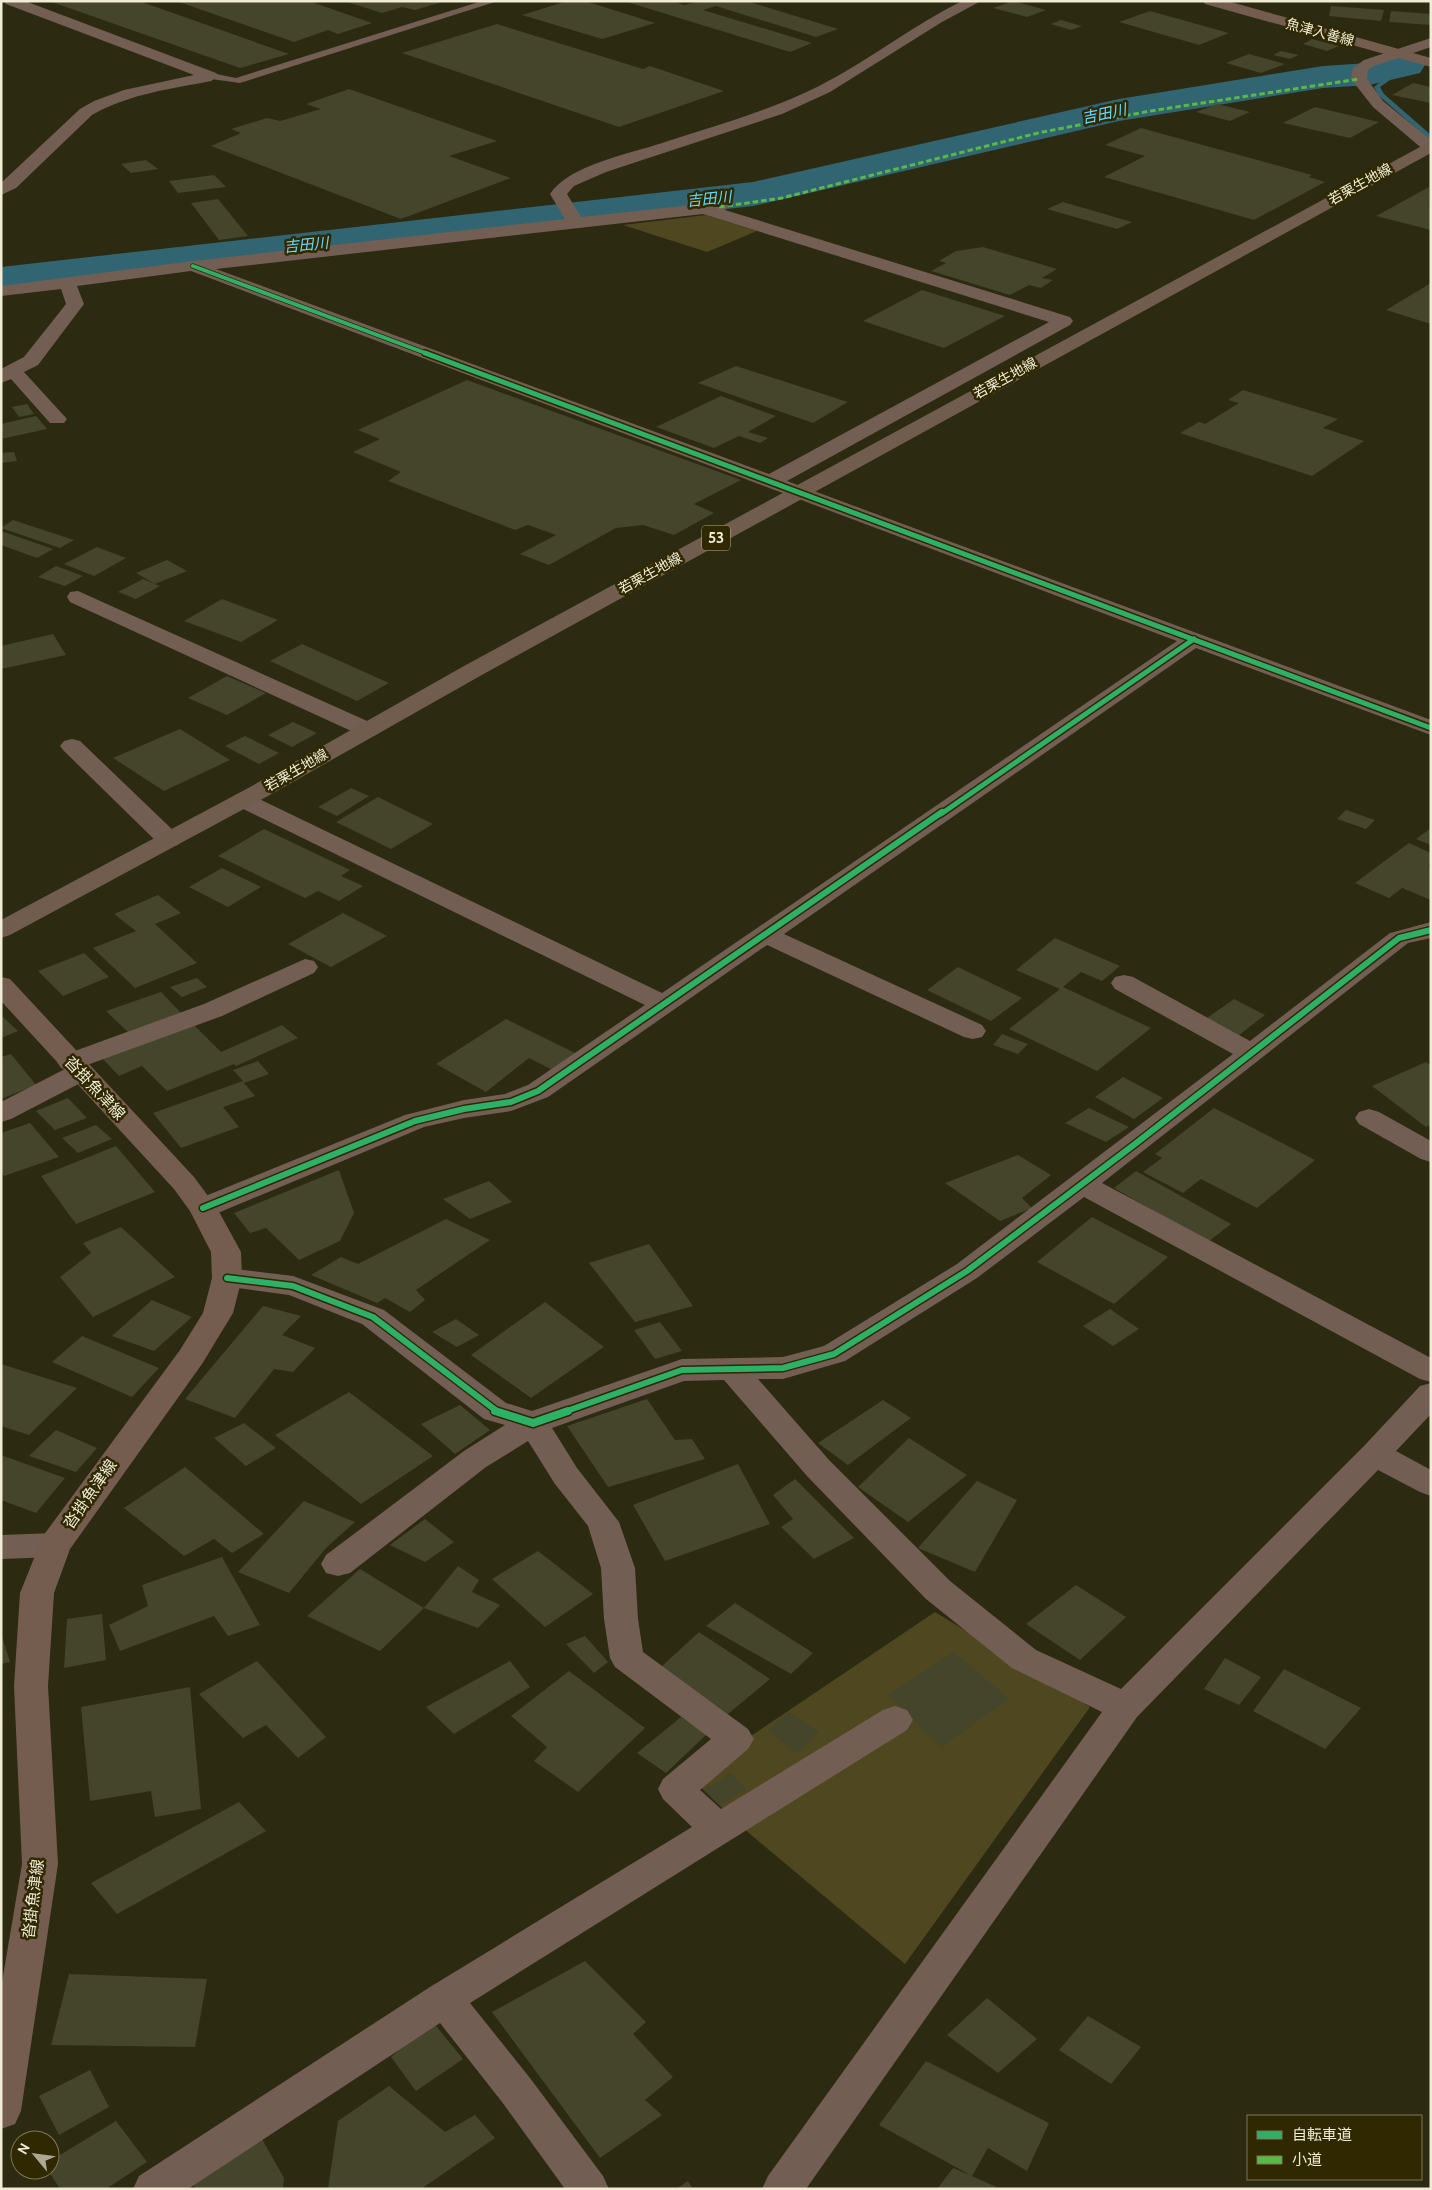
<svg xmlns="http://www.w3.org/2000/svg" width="1432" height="2190" viewBox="0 0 1432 2190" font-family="Cabin,'Noto Sans JP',sans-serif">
<rect width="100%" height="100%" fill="#2d2a12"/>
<g fill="#4f471f">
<polygon points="706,215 757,231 707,252 623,225"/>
<polygon points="935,1612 1090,1707 905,1964 743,1828 690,1777"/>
</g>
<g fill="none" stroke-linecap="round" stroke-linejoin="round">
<polygon fill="#326572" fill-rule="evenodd" points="1392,67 1397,68 1390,80 1380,87 1384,94 1431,135 1431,141 1378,95 1374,87 1385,78"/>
<polygon fill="#326572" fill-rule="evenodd" points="1407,54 1420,57 1425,65 1420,73 1369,85 1323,88 1119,121 753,206 1,292 1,267 753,182 1119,99 1323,66 1369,63"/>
</g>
<g fill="#44452b">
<polygon points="49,1 139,1 289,54 240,68"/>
<polygon points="309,1 372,23 338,34 328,30 294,42 179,2"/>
<polygon points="567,1 585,1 655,23 602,39 522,15"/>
<polygon points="673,1 684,5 699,1 746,1 838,29 816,37 716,6 703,10 812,43 790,52 627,2"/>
<polygon points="1013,1 1046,10 1027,17 993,8"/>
<polygon points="347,2 442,1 442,2 415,10 402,7 382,13"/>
<polygon points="1331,6 1384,10 1381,21 1329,16"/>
<polygon points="1150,11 1229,33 1199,45 1119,22"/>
<polygon points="1391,11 1431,14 1431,25 1389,22"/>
<polygon points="1061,20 1082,26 1071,30 1051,24"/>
<polygon points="497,24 643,69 650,66 724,91 619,127 402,53"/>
<polygon points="1312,39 1339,46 1327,51 1303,44"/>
<polygon points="1281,51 1299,55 1290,59 1273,55"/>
<polygon points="1249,54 1285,64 1261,73 1226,63"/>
<polygon points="1413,83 1431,87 1431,103 1392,95"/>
<polygon points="349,89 497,141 449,156 511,178 401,219 211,146 241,133 231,129 267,118 280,121 321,109 306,104"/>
<polygon points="1217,104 1250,112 1230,121 1196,112"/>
<polygon points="1315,107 1379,122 1350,138 1283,123"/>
<polygon points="1141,128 1312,175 1309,177 1325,182 1254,220 1104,177 1145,156 1105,145"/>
<polygon points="146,160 158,169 131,173 121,164"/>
<polygon points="214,175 226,187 178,193 169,181"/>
<polygon points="1429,187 1431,230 1376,216"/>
<polygon points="218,199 248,236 219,240 191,203"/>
<polygon points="1063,202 1132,222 1117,229 1047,209"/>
<polygon points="983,247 1057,269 1042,278 1053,280 1041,288 1029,285 1010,295 931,271 946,263 939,261 956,251"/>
<polygon points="1431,283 1431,324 1386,310"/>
<polygon points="922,290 1005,316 944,348 863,321"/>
<polygon points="736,366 848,402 813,423 698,383"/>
<polygon points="467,380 741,480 694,504 714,513 674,535 643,525 616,528 549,565 520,554 556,535 528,525 515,530 388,481 401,472 353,452 380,439 358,430"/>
<polygon points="1243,390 1338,419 1323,428 1364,441 1312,476 1180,433 1199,422 1205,424 1239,403 1228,400"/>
<polygon points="721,396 776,416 748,432 768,438 760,443 739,436 714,448 656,427"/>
<polygon points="27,404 34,414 19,417 12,407"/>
<polygon points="36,416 47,429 1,439 1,424"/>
<polygon points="14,452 17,461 1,463 1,453"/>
<polygon points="13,520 74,540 60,548 1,528"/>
<polygon points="4,532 53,549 37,558 1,545 1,533"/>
<polygon points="97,547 126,558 94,576 64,564"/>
<polygon points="167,560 187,571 155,584 136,573"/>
<polygon points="56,566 83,576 65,586 38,577"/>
<polygon points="143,579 160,586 136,599 118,592"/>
<polygon points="222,599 278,620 241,642 184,621"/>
<polygon points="53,634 66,655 1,669 1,646"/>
<polygon points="302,644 389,683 357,701 270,661"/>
<polygon points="227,676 266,693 227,715 188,698"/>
<polygon points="293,722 317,733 292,747 268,735"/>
<polygon points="180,729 230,760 164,791 113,758"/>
<polygon points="245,736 279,753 259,764 225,746"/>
<polygon points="351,788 369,796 337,816 318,807"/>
<polygon points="378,797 433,824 391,849 336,822"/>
<polygon points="1346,810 1375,820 1366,829 1337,819"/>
<polygon points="1431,828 1431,845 1416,839"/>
<polygon points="264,829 350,870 341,876 363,886 339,901 318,891 305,898 218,856"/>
<polygon points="1409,843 1431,853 1429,868 1431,869 1431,900 1402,888 1389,898 1355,883"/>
<polygon points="222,868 261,887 228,907 189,887"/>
<polygon points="158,895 181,913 155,924 197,963 135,988 93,948 136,931 114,914"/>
<polygon points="343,913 387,936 331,967 288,944"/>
<polygon points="1055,938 1120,966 1102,981 1081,972 1063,987 1151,1028 1097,1071 1009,1029 1060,989 1016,970"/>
<polygon points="84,953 109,977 63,996 38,971"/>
<polygon points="958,967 1022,998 991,1021 927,990"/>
<polygon points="197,978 207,987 182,997 170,987"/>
<polygon points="161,992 183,1015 130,1034 106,1011"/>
<polygon points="1234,999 1265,1015 1239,1035 1207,1018"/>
<polygon points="3,1017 18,1031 1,1038 1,1018"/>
<polygon points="506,1019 579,1055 555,1071 529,1058 486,1092 436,1064"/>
<polygon points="191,1022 221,1052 282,1025 298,1038 236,1066 234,1064 167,1091 142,1066 119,1076 102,1058"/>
<polygon points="1002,1034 1028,1044 1018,1054 993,1045"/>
<polygon points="11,1054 36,1085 1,1099 1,1057"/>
<polygon points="258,1061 269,1074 244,1083 255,1096 223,1107 239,1127 181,1148 153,1113 243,1081 233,1070"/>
<polygon points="1426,1062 1431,1065 1431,1125 1426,1127 1372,1086"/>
<polygon points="1123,1077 1163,1098 1134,1119 1095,1097"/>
<polygon points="68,1098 87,1118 55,1130 36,1111"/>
<polygon points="1089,1108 1129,1127 1106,1142 1065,1123"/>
<polygon points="1214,1108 1315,1160 1257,1208 1201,1179 1183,1193 1143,1172 1162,1158 1155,1154"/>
<polygon points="30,1123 59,1157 4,1176 1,1172 1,1133"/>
<polygon points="96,1125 112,1139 78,1153 62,1138"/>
<polygon points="116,1146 155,1192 76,1224 41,1176"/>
<polygon points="1018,1155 1051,1175 1022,1198 1032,1208 1000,1221 945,1183"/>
<polygon points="339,1170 354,1213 340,1241 299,1260 266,1228 250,1233 234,1213"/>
<polygon points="1136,1171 1231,1224 1208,1242 1114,1188"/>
<polygon points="489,1181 512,1202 470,1219 443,1199"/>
<polygon points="1092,1217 1168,1257 1114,1304 1037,1262"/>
<polygon points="446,1219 490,1240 416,1290 425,1300 410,1312 385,1298 377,1303 311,1275 341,1257 358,1264"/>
<polygon points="121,1227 175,1277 93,1317 60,1277 91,1253 83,1243"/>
<polygon points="649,1244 693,1306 635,1322 589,1263"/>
<polygon points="152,1300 192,1317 154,1351 112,1336"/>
<polygon points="545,1302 604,1347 531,1398 471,1355"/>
<polygon points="263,1306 301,1316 282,1335 315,1348 293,1372 274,1369 235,1418 185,1399"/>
<polygon points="1110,1309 1139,1329 1113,1346 1083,1326"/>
<polygon points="456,1319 479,1335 457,1347 432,1332"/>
<polygon points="660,1322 682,1351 655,1359 634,1330"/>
<polygon points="82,1336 159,1368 132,1397 52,1362"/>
<polygon points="1,1364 77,1388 29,1435 1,1426"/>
<polygon points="349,1392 433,1456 361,1504 275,1435"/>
<polygon points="647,1399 675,1440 692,1439 705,1459 608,1487 567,1426"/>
<polygon points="883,1400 911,1418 848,1465 818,1443"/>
<polygon points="460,1405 490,1430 455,1454 421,1424"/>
<polygon points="244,1423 276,1448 246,1466 214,1438"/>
<polygon points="56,1430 97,1448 76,1472 29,1456"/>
<polygon points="909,1438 967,1475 908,1522 858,1487"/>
<polygon points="1,1455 65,1478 36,1513 1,1500"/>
<polygon points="738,1464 770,1524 665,1561 633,1505"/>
<polygon points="185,1467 264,1534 232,1553 214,1539 184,1556 124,1508"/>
<polygon points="795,1479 854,1538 814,1559 781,1527 793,1519 773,1495"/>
<polygon points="977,1481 1017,1500 975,1572 918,1548"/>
<polygon points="304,1501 355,1522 326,1548 289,1593 238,1572"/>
<polygon points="425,1519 454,1542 425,1562 390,1545"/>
<polygon points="538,1551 593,1594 545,1627 492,1579"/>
<polygon points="222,1557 260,1625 228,1636 214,1616 120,1651 109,1625 148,1606 142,1585"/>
<polygon points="458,1566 479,1580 472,1592 500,1605 478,1628 424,1608"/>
<polygon points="360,1569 424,1608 380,1651 307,1616"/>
<polygon points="1076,1585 1126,1617 1080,1660 1026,1624"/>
<polygon points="735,1603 813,1653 791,1674 706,1626"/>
<polygon points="102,1614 106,1660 64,1668 67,1619"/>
<polygon points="699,1632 770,1679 728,1714 661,1667"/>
<polygon points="1,1633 10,1662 1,1664"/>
<polygon points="585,1636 608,1662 594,1673 566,1644"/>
<polygon points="954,1652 1009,1699 941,1747 888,1695"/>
<polygon points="1225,1658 1261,1677 1239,1705 1204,1689"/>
<polygon points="257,1661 326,1737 298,1758 266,1725 243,1738 199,1694"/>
<polygon points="510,1661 530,1687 454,1734 426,1707"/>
<polygon points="1284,1669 1361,1708 1325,1749 1253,1711"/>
<polygon points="569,1671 645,1728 578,1792 534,1761 547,1747 511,1716"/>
<polygon points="190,1687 201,1809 155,1817 151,1791 90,1801 81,1707"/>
<polygon points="788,1712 819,1732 797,1753 767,1731"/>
<polygon points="681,1717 707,1734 666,1773 637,1753"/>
<polygon points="731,1773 746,1788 721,1805 704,1790"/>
<polygon points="239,1802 266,1831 117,1914 91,1883"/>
<polygon points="585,1961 646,2022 633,2034 673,2077 645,2100 662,2115 600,2158 492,2012"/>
<polygon points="69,1974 207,1979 195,2047 51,2045"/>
<polygon points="987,1998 1037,2039 998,2073 947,2035"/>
<polygon points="1088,2016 1141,2047 1111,2084 1059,2050"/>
<polygon points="432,2021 463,2059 416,2091 391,2057"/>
<polygon points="926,2061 1049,2123 1027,2171 988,2148 972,2176 1001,2189 937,2189 953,2168 972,2176 879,2125"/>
<polygon points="90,2070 109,2107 59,2135 39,2096"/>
<polygon points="389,2086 445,2132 475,2115 495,2138 421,2189 328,2189 338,2121"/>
<polygon points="116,2121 147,2162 106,2189 60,2189 48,2170 50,2170 50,2161"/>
<polygon points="262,2139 284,2178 283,2189 197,2189 193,2185"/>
<polygon points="688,2181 693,2189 676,2189"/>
</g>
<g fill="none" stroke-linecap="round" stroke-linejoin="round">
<polygon fill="#735e53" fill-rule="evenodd" points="482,1 498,1 240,83 211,79 206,76 211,73 236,78"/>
<g fill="#735e53" fill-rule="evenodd">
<path d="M4,1h21l191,72 3,3 -8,5c-41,8 -82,13 -119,34l-76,73 -15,7v-12l79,-74 14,-8 30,-11 70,-15 -188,-71z"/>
<path d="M962,1h19l-39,21 -112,70 -48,22 -176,58 -32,14 -7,8 14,23 138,-15 6,1 2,4 -2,3 345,107 3,4 -3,4 -283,156 644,239v15l-235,-87 -412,286 198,91 4,6 -4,6 -9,2 -9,-2 -197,-92 -219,152 -37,14 -47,7 -40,9 -211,88 -10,2 -10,-2 -4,-7 4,-7 212,-86 59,-15 41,-6 23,-9 117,-80 -410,-200 -4,-5 4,-5 8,-2 8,2 411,198 515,-352 -986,-370 -114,15 7,18 -46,61 -14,7 43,47 -3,4h-14l-39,-44 -10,4v-14l23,-12 42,-53 -5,-15 -60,7v-10l192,-25 372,-42 -15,-25c19,-29 79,-40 112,-51 53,-17 107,-32 157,-57 49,-25 93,-60 143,-85zM703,214l346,108 -280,152 -553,-205z"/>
<polygon points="1431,38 1431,47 1374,66 1368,70 1367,79 1383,101 1431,140 1431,153 1425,151 1373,107 1351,79 1353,68 1364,60"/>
<polygon points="78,591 376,725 380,730 376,735 368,737 360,735 70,602 67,597 70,592"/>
<polygon points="72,739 80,741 178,835 181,840 178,845 169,847 160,845 64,751 60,746 64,741"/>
<polygon points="1431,922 1431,938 1408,943 1102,1183 1431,1358 1431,1382 1420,1379 1084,1197 977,1278 845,1361 783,1379 758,1379 829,1460 950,1581 1036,1650 1121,1689 1364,1446 1420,1386 1431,1383 1431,1414 1396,1451 1431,1470 1431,1496 1420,1492 1378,1470 1137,1717 806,2189 762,2189 768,2176 1102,1712 1012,1668 926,1599 807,1476 724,1380 684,1381 552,1428 577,1468 619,1522 635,1568 638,1619 643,1652 748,1729 754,1739 748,1749 700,1790 721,1809 883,1710 895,1706 907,1710 913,1720 907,1730 470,2003 530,2078 603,2176 609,2189 565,2189 502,2102 440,2023 188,2189 133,2189 139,2176 430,1987 692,1827 663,1799 658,1789 663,1779 711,1739 615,1667 610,1658 604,1619 601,1568 588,1526 555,1484 528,1441 486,1467 350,1573 338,1576 326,1573 321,1564 326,1555 464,1451 505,1425 484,1419 362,1324 289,1295 216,1285 212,1278 216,1271 227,1268 293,1276 384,1310 506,1403 532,1411 682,1359 783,1357 824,1346 957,1264 1233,1054 1115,989 1111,983 1115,977 1124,975 1133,977 1250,1041 1390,933"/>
<polygon points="305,959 314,961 318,967 314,973 222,1016 87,1065 94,1072 90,1078 11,1119 1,1122 1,1102 65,1069 61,1068 57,1062 61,1056 204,1004"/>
<polygon points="1369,1109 1379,1112 1431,1141 1431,1162 1421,1159 1359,1124 1355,1118 1359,1112"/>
<polygon points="55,1533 67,1536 71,1545 67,1554 55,1557 1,1559 1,1535"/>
</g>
<g fill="#745d4f" fill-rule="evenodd">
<polygon points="1203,1 1227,1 1431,58 1431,67 1205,4"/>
<polygon points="1,977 10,979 194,1177 217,1208 241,1252 242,1278 233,1313 202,1364 70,1549 54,1593 48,1686 58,1864 21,2111 15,2124 1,2129 1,1988 22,1864 14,1686 20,1593 43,1536 180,1350 203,1313 212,1278 211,1252 190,1211 174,1189 1,1001"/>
</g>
<polygon fill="#705d4e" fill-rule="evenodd" points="1431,141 1431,153 480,676 268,796 10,935 1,938 1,920 252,786 464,666"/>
<polyline stroke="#58b947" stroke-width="3" stroke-dasharray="5.5 3" stroke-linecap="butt" points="719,207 782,198 1038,133 1150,111 1359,79"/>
<g stroke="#2f2800" stroke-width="5.5">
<polyline id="cycleway-far3" points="193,266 428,354"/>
</g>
<g stroke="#2f2800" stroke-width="8">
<g id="cycleway-far2">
<polyline points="425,353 1431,728"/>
<polyline points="941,814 1194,639"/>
</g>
</g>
<g stroke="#2f2800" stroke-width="9">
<g id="cycleway-far1">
<polyline points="203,1208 415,1121 464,1109 511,1102 538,1091 942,812"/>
<polyline points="227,1278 293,1286 373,1317 498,1412"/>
<polyline points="564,1412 682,1370 783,1368 834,1354 967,1271 1135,1144 1399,938 1431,930"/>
</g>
</g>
<g stroke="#2f2800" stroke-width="11">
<polyline id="cycleway" points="495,1411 533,1423 568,1411"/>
</g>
<use href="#cycleway-far3" stroke="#2db169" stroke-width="4"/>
<use href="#cycleway-far2" stroke="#2db169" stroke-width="5"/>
<use href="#cycleway-far1" stroke="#2db169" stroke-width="6"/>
<use href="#cycleway" stroke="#2db169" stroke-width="8"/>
</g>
<g text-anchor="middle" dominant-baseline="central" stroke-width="5" stroke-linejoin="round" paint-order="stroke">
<g font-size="14" fill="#f0ecd6" stroke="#2f2800">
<text transform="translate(1320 32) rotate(15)">魚津入善線</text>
<text transform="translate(1360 184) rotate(-29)">若栗生地線</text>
<text transform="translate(1005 378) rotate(-29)">若栗生地線</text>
<text transform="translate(650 573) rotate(-29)">若栗生地線</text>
<text transform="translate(296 770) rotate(-30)">若栗生地線</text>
</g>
<g font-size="15" font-style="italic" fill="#68dcfd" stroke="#2f2800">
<text transform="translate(1104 114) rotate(-12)">吉田川</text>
<text transform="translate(709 199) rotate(-6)">吉田川</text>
<text transform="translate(306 245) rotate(-6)">吉田川</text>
</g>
<rect fill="#2f2800" stroke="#b6b196" stroke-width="1" x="702" y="525.5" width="28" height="25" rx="4"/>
<g font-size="15" font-weight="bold" fill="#f0ecd6">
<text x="716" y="538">53</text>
</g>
<g font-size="16" fill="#f0ecd6" stroke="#2f2800">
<text transform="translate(95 1088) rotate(47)">沓掛魚津線</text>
<text transform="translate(90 1494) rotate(-55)">沓掛魚津線</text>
<text transform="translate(33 1899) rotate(-83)">沓掛魚津線</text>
</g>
</g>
<rect width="1432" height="2190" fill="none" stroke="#f0ecd6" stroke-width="5"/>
<rect x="1247" y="2115" width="175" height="65" fill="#2f2800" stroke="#7c7656"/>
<rect x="1257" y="2131" width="25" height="8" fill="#2db169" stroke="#7c7656"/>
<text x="1292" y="2140" font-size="15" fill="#f0ecd6">自転車道</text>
<rect x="1257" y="2156" width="25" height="8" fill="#58b947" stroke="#7c7656"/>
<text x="1292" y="2165" font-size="15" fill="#f0ecd6">小道</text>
<g transform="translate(35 2155) rotate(299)"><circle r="24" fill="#2f2800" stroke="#7c7656"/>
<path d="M0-4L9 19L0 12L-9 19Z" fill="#aca891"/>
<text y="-8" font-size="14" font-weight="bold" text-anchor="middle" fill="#f0ecd6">N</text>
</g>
</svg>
